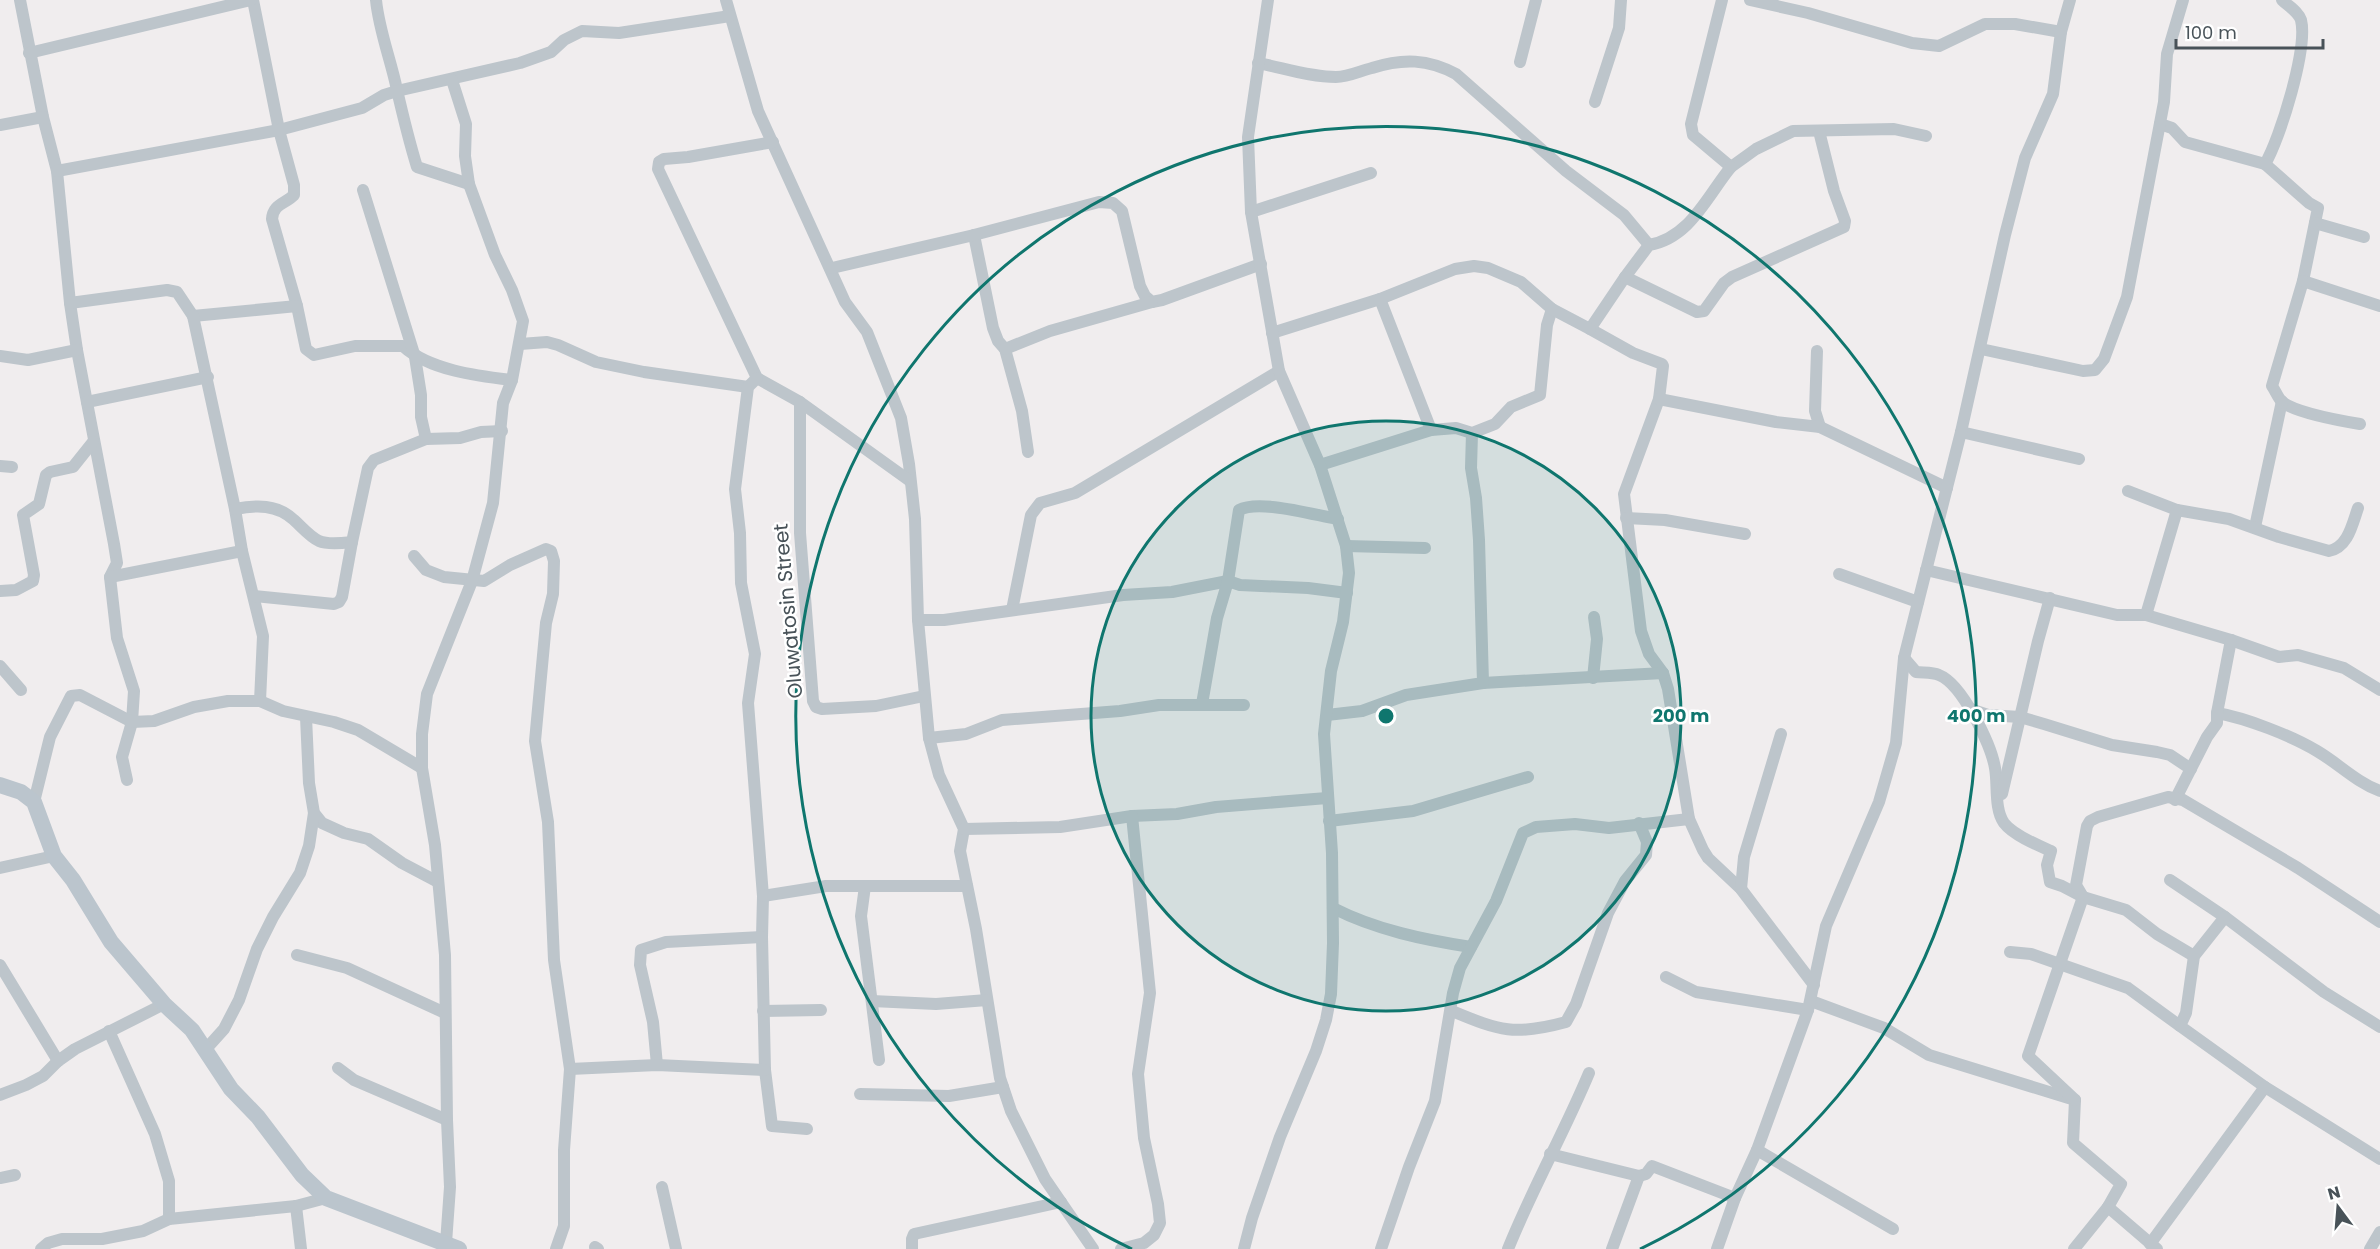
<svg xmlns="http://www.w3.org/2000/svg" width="2380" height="1249" viewBox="0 0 2380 1249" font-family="Poppins,sans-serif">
<rect width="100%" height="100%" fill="#f0edee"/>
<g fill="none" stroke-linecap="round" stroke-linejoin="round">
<g stroke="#bdc5cb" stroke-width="12">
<polyline points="20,0 43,117 57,171 70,303 77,350 114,544 117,563 110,577 117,638 134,691 132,722 122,757 127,780"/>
<path d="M253,0l26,130 15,55v10c-9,9 -21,9 -22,24l25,87 9,43 8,6 41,-9h48c26,24 74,30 109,34"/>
<path d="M376,0c3,31 15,60 21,90 6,26 12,51 20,77l52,17"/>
<polyline points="726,0 758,111 845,302 867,332 901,418 909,464 915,519 918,620 929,738 939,775 964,829 960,851 976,929 1000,1078 1011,1111 1045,1179 1093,1249"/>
<polyline points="1722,0 1691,124 1693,135 1731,167 1756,149 1793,131 1894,129 1926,136"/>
<polyline points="1750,0 1808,13 1912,43 1939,46 1985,24 2015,24 2061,32"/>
<polyline points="29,53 251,0"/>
<polyline points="1520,62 1536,0"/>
<path d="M1258,63c26,5 52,14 78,14 12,0 24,-6 36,-9 31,-10 56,-9 84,6l110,97 58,44 25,30"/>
<polyline points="1595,102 1619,28 1621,0"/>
<path d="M2160,124l12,4 13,14 80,22c15,-25 43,-116 36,-144 -3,-9 -13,-14 -19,-20"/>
<polyline points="0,125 43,117"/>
<polyline points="773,142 688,157 664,159 659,162 658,169 757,378 800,402 910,481"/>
<path d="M2265,164l44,39 9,5 -15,73 -31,105c3,4 6,12 10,16 15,11 60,19 78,22"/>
<path d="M1731,167c-24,29 -41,71 -82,78l-24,32 -35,52 43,24 29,11 1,2 -4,33 -35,95 17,137 8,23 14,19 5,16 21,130 14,31 5,8 33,31 73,96"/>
<polyline points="57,171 279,130 362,108 384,95 397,91 520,63 551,52 564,40 582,31 619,33 730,16"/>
<polyline points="1251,212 1371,173"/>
<polyline points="2315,223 2364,237"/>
<polyline points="974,235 993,328 998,341 1005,349 1022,411 1028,452"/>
<polyline points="832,268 974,235 1099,202 1113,203 1122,211 1140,286 1145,296 1152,302 1162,300 1261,264"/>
<polyline points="1625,277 1697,312 1704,311 1724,283 1732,277 1844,227 1845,221 1834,191 1819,131"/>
<polyline points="2303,281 2380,306"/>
<polyline points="1380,299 1431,430 1456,428 1472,433 1495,424 1511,407 1540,395 1547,325 1552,309"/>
<polyline points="70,303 167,290 177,292 193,316 297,306"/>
<polyline points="193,316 235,509 242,551 263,636 260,701"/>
<polyline points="1272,333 1380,299 1455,269 1474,266 1488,268 1521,282 1552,309 1590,329"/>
<polyline points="520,344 547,342 558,345 596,362 644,372 748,387"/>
<polyline points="1005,349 1050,331 1152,302"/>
<polyline points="1981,349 2083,371 2095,370 2104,359 2127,297 2164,102 2167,54 2183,0"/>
<polyline points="1817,351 1815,411 1820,427"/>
<polyline points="0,356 28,360 77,350"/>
<polyline points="757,378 748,387 735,489 740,533 741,583 755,654 748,703 763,896 762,937 765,1070 772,1126 807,1129"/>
<polyline points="1659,399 1776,422 1820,427 1947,488"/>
<polyline points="87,402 208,377"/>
<polyline points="800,402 800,533 813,701 816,707 822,709 876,706 924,696"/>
<polyline points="1961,432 2079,459"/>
<polyline points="426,439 460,438 481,432 502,431"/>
<polyline points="1320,465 1431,430"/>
<polyline points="0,466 12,467"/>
<polyline points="2128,491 2177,510"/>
<path d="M235,509c21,-4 42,-5 59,11 8,7 15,16 25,21 9,4 24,2 33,1l16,-74 6,-8 52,-21 -5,-22v-22l-6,-38 -52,-167"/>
<polyline points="1626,518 1665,520 1745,534"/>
<polyline points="2255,527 2282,401"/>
<polyline points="1346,546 1425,548"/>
<polyline points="414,556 426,570 444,577 484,581 510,565 546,549 551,551 554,561 553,594 546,623 535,741 548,822 554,960 570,1069 564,1150 564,1226 556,1249"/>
<polyline points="1926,570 2117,615 2146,615 2231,640 2279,657 2298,655 2344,668 2380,690"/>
<polyline points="1839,574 1918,602"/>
<polyline points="110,577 242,551"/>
<polyline points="0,591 16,590 33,581 34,575 23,515 39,504 46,475 50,472 73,467 93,442"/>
<polyline points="254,596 334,604 339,602 342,597 352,542"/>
<polyline points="1012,610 1031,515 1040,503 1075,493 1279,371"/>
<path d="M2146,615l31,-105 52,9 50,18 50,14c19,-4 23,-26 29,-43"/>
<polyline points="918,620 944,620 1123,595 1172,592 1228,581 1240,585 1308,588 1347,593"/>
<path d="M1904,658l12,14c7,1 16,0 23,3 23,9 52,69 56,93 3,16 -1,41 9,55 9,12 33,22 47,28l-4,14 3,17 12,4 21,11 43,13 31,24 37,22"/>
<polyline points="0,666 21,690"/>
<polyline points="1593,678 1597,639 1594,617"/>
<polyline points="1483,683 1663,673"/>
<path d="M1202,704l15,-86 11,-37 11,-71c20,-11 75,5 99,9"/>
<polyline points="1970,709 1988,715 2020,717 2044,724 2112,745 2157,752 2170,755 2191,769"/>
<path d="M2217,713c29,5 75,23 100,38 22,13 39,31 63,40"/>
<polyline points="1327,715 1362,711 1406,695 1483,683 1479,540 1476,498 1471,468 1472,433"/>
<polyline points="306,717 309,783 314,813 322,823 344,833 368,839 402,863 438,882"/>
<polyline points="929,738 966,734 1002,720 1120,711 1159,705 1244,705"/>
<polyline points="2002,794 2038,641 2050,598"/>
<polyline points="2175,800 2207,737 2217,723 2217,713 2231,640"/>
<polyline points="34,802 50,737 71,696 80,695 132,722 154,721 194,707 228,701 260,701 283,711 334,722 358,730 422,768"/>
<polyline points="1132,816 1177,814 1216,807 1327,798"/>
<polyline points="1329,821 1413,811 1528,777"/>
<polyline points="964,829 1060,827 1132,816 1150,993 1138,1074 1144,1138 1158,1204 1160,1223 1154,1235 1144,1243 1121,1249"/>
<polyline points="0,868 54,856"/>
<polyline points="2170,880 2225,917"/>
<polyline points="865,886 861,916 879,1060"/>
<polyline points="1741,889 1744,857 1781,734"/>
<polyline points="763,896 826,886 967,886"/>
<path d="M1333,908c43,22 92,32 138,39"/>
<polyline points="2010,952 2031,954 2128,988 2180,1026"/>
<polyline points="297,955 347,968 445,1013"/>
<polyline points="0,965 58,1061"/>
<polyline points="1666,977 1696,992 1808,1010"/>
<polyline points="872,1001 936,1004 987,1000"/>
<polyline points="1811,1001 1884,1028 1929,1055 2075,1100 2073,1143 2121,1184 2108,1207 2074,1249"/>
<polyline points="763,1011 821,1010"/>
<path d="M1452,1011c48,20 63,25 114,11l10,-18 32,-91 17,-32 21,-26 1,-13 -8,-19"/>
<polyline points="2380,1027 2324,992 2225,917 2194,956 2186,1013 2180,1026 2265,1087 2380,1159"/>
<polyline points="109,1031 155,1134 169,1181 169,1219"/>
<polyline points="206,1049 224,1029 239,1000 257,949 273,917 300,873 309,846 314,813"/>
<polyline points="657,1065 653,1022 640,965 641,950 666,942 762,937"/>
<polyline points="338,1068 354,1080 447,1120"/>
<polyline points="570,1069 657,1065 765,1070"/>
<polyline points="860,1094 949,1096 1003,1087"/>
<polyline points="0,1095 26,1085 43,1076 58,1061 75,1049 164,1004"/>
<polyline points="2075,1100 2028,1056 2083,897 2076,885 2087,826 2090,821 2098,817 2168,797 2183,800 2298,868 2380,922"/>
<polyline points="1757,1150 1893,1229"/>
<polyline points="1550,1154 1639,1176 1646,1174 1652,1166 1735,1198"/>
<polyline points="0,1178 15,1175"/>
<polyline points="662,1187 676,1249"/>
<polyline points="296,1206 301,1249"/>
<polyline points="2108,1207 2157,1249"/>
<polyline points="446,1243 450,1187 447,1120 445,955 435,845 422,768 422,734 427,694 472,581 493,503 503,403 512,380 523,321 512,290 495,255 469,184 465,156 466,124 452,80"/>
<polyline points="2150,1244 2265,1087"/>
<polyline points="595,1247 598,1249"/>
<polyline points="41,1249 48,1243 62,1239 102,1239 143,1231 169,1219 296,1206 326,1198"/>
<polyline points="912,1249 912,1239 914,1234 1061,1202"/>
<polyline points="1244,1249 1252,1218 1280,1137 1316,1051 1326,1020 1331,994 1333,943 1332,853 1324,734 1331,671 1343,622 1349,573 1346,546 1320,465 1279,371 1251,212 1248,137 1268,0"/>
<polyline points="1381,1249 1409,1167 1435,1101 1453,993 1460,968 1496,901 1523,833 1536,827 1575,824 1609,828 1689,819"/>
<path d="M1508,1249c24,-60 56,-116 81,-176"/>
<polyline points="1612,1249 1639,1176"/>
<polyline points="1717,1249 1735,1198 1757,1150 1808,1010 1826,926 1879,802 1896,743 1904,658 1961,432 2005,235 2025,158 2053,94 2061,32 2070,0"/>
<polyline points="2370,1249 2380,1232"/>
</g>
<polyline stroke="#bbc5cd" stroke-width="16" points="0,785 21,792 34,802 54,856 73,880 111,942 164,1004 192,1030 231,1089 258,1117 302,1175 326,1198 459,1249"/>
</g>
<circle cx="1386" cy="716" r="295" fill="#0f766e" fill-opacity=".12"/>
<g fill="none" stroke="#0f766e" stroke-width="3">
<circle cx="1386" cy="716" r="295"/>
<path d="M1132 1249A590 590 0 1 1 1640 1249"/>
</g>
<g text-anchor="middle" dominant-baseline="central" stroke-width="5" stroke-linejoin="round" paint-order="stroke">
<g font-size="20" fill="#485258" stroke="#fff">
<text transform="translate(788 611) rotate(-95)">Oluwatosin Street</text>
</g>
</g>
<circle cx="1386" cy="716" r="9" fill="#0f766e" stroke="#fff" stroke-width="3"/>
<g font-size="18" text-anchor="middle" font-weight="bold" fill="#0f766e" stroke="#fff" stroke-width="5" stroke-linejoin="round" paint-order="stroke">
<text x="1681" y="722">200 m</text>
<text x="1976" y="722">400 m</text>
</g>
<g transform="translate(2338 1207) rotate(344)" stroke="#ffffff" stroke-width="4.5" paint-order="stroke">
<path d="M0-4.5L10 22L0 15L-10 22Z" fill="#485258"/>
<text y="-9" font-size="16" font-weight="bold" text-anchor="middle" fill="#485258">N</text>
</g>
<path d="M2176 39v9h147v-9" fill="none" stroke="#485258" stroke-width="3"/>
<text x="2185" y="39" font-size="18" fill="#485258" stroke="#ffffff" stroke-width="4.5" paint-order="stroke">100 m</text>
</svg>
